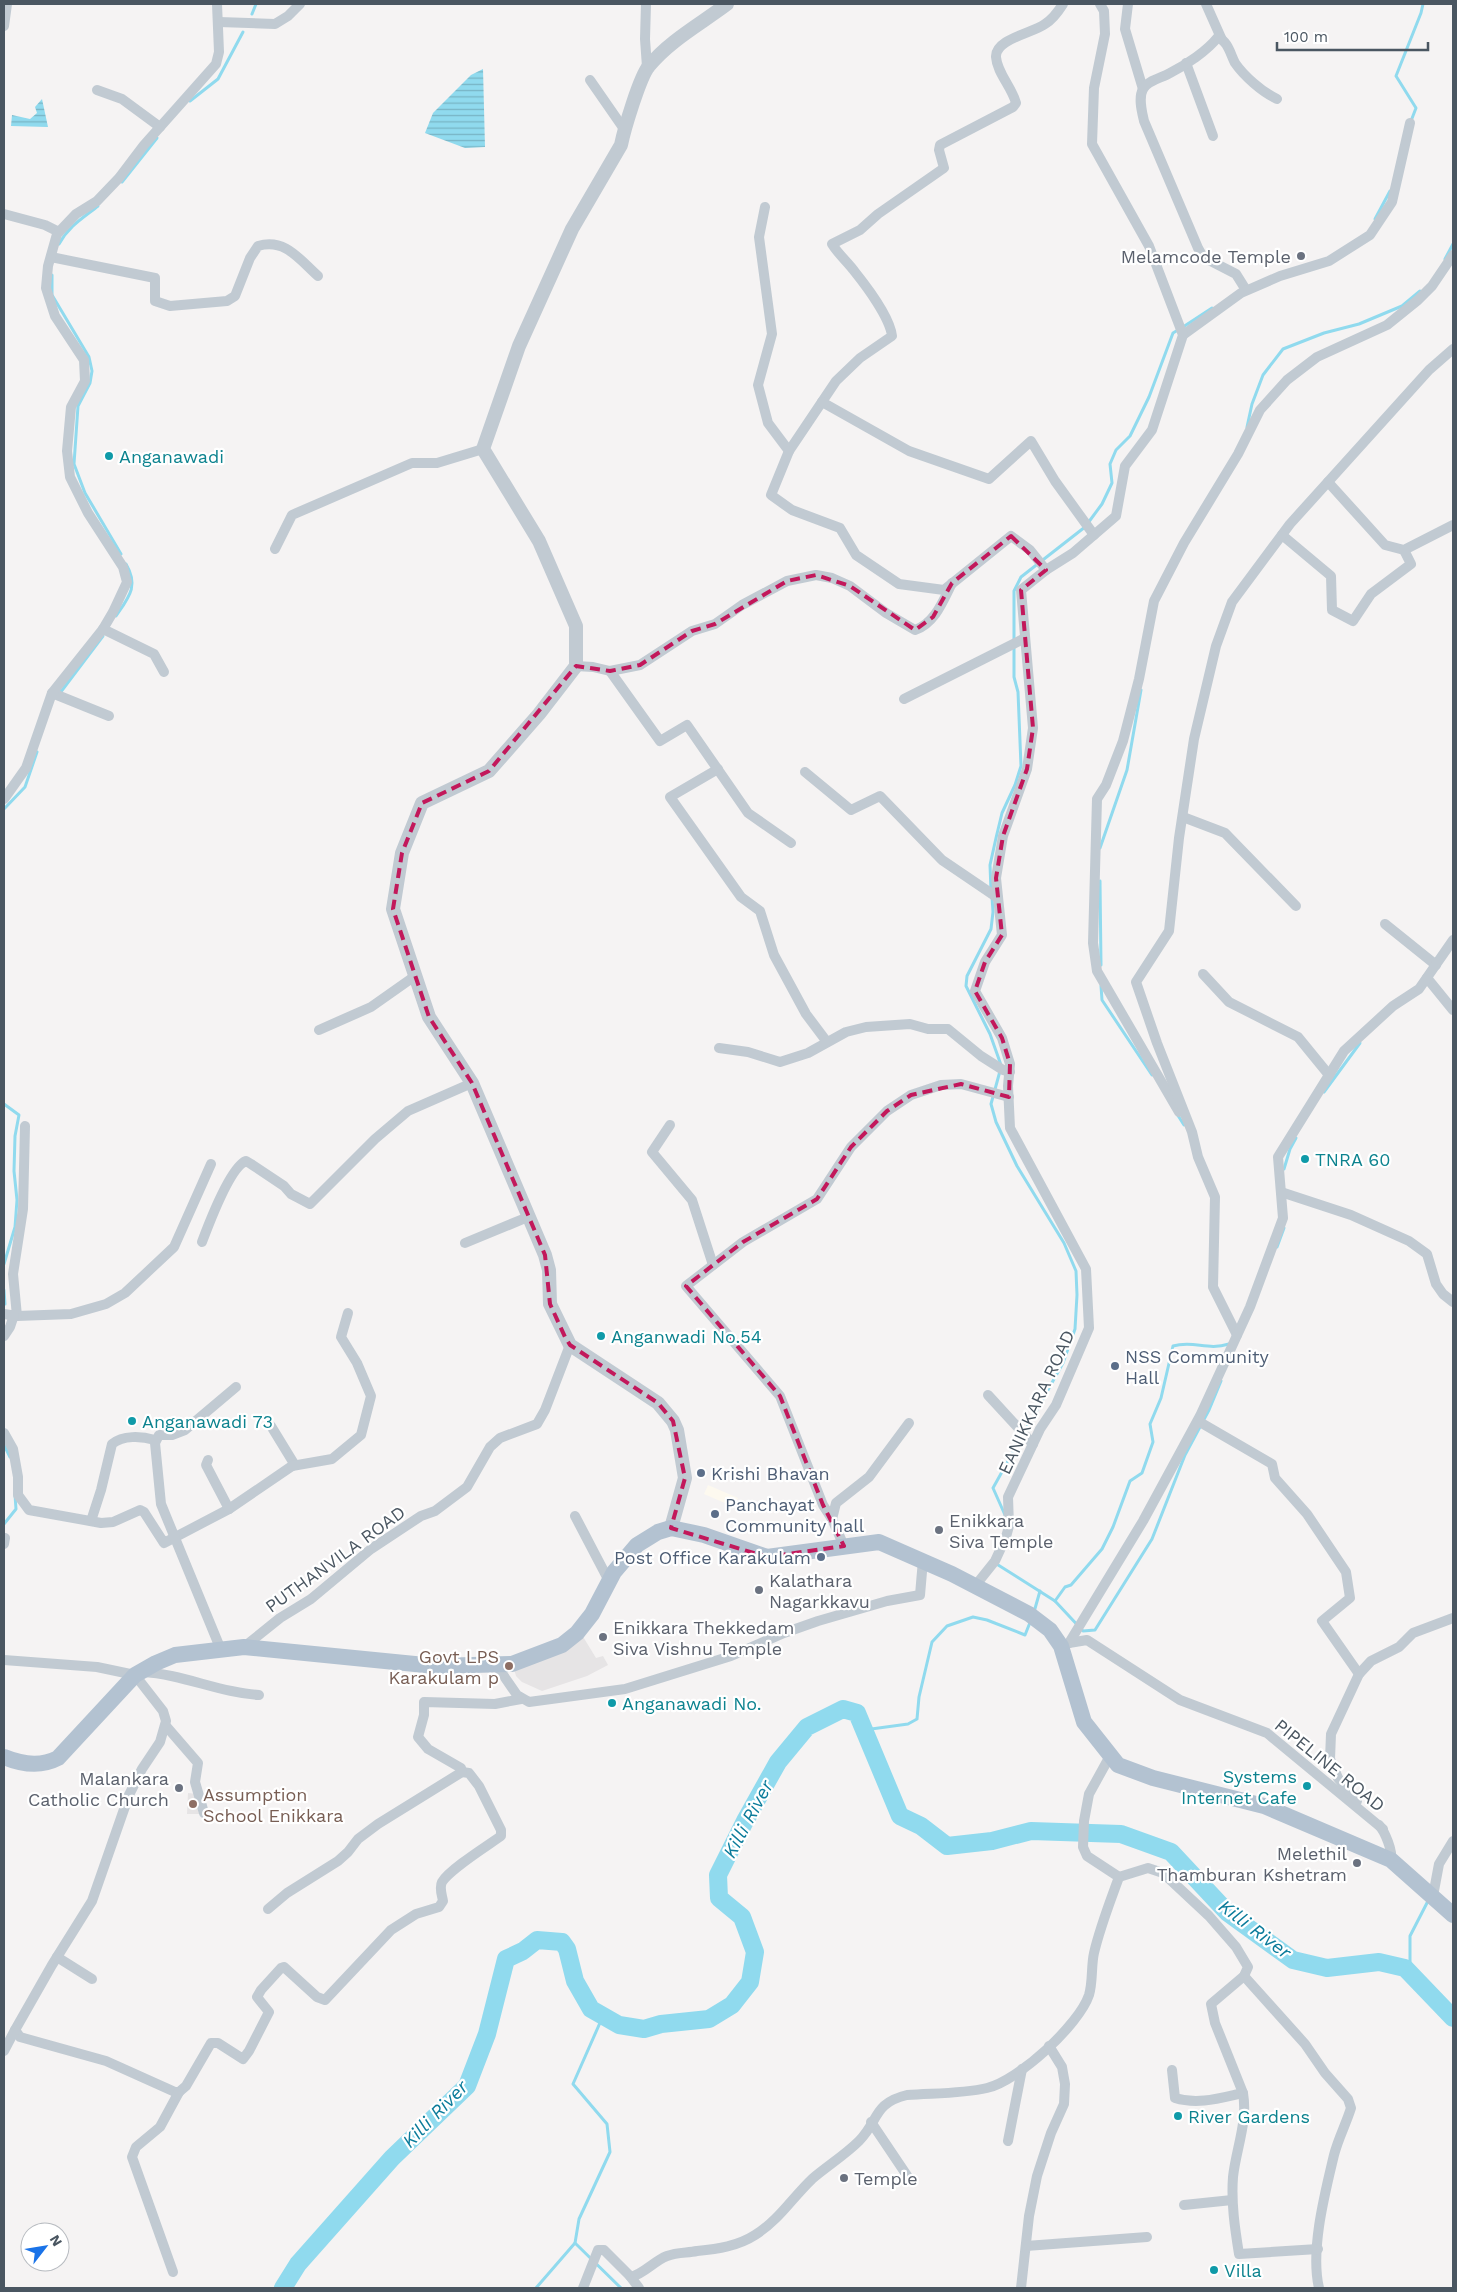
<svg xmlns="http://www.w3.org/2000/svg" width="1457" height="2292" viewBox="0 0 1457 2292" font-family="'Work Sans',sans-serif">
<defs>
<pattern id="water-rules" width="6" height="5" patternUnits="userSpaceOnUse" patternTransform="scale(1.25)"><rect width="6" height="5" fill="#90daee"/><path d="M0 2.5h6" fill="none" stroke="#78b4c4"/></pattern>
</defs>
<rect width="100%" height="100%" fill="#f5f3f3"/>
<polygon fill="#fdf9ef" points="708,1485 738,1498 734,1507 704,1494"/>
<g fill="#e6e4e5">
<polygon points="582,1635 596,1658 603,1656 608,1665 587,1676 542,1691 522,1682 516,1676 513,1665"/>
<polygon points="188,1793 198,1794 199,1814 187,1814"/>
</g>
<g fill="url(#water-rules)">
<polygon points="483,69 485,147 465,148 425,133 433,113 471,75"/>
<polygon points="42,99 48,127 11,126 12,115 30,119 37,113 35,107"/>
</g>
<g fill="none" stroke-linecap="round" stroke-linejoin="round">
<g stroke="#90daee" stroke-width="3">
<polyline points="252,14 256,4"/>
<polyline points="190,101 218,79 243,32"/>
<polyline points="1411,121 1416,108 1396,76 1421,13 1423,4"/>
<polyline points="122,182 157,138"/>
<polyline points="1375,219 1390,191"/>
<path d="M59,244c10,-18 24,-26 39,-38"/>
<polyline points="1445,259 1453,244"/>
<polyline points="52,275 52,295 89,357 92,371 90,383 78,406 74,464 85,493 121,554"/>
<polyline points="1183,327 1212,308"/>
<polyline points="1247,427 1252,404 1263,375 1283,349 1324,333 1359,324 1402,306 1420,291"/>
<path d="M116,616c13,-19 23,-30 10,-52"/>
<polyline points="60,693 103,636"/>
<polyline points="4,809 25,787 37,752"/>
<polyline points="1100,848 1127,770 1141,690"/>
<polyline points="1100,881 1101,965"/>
<polyline points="991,891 990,865 996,838 1002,813 1015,785 1021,766 1018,692 1014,677 1014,591 1021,577 1085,527 1102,504 1112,483 1110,464 1116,450 1130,436 1149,397 1173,333 1178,330"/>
<polyline points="992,897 993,912 991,929 967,976 966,986 990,1034 1001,1065"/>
<polyline points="1101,986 1102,1000 1152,1075"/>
<polyline points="1000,1071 991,1104 996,1122 1017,1166 1064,1243 1076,1271 1077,1295 1075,1329 1063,1363 1025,1431"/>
<polyline points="1324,1092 1360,1043"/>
<polyline points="4,1104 19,1115 15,1136 14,1171 17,1200 15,1227 4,1264"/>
<polyline points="1177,1114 1184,1125"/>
<polyline points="1284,1169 1290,1149 1296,1138"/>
<polyline points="1277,1247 1284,1228"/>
<polyline points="4,1290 5,1304"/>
<polyline points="4,1445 10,1457"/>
<polyline points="1005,1515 993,1488 1022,1436"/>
<polyline points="4,1524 16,1509 15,1495"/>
<path d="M995,1563l60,38 10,-14 6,-2 31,-36 11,-22 17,-46 12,-8 11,-31 -3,-18 11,-26 12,-52c21,-6 34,5 56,-2"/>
<polyline points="1055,1601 1083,1631 1095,1630 1152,1539 1185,1455 1209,1410 1221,1381"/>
<polyline points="1034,1612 1040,1591"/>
<polyline points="864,1730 908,1724 917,1719 919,1697 932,1642 947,1626 973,1617 987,1620 1025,1635 1031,1620"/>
<polyline points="1410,1973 1410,1936 1429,1899"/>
<polyline points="575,2243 621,2288"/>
<polyline points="536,2288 575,2243 579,2219 610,2152 607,2124 573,2084 603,2016"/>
</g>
<polyline stroke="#90daee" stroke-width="18" points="283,2288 298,2264 392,2158 467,2086 487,2034 506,1959 523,1951 537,1940 562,1942 567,1949 575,1981 591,2009 619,2025 644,2029 661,2024 709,2019 732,2005 750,1982 755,1952 742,1917 719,1898 718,1875 745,1821 778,1762 807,1727 843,1709 857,1713 900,1816 921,1826 947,1846 992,1841 1031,1831 1121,1834 1171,1852 1228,1913 1293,1960 1327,1968 1379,1962 1405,1968 1453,2018"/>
<g stroke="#c1cad2" stroke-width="10">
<polyline points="646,4 645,39 647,67"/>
<polyline points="1128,4 1125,29 1143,89"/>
<polyline points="1206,4 1222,40"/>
<polyline points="219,22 275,24 288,16 300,4"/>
<polyline points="4,26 7,4"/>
<polyline points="1186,63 1213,136"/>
<polyline points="590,80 624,129"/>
<polyline points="97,90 122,99 160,127"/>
<path d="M765,207l-6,30 13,97 -14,51 10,38 21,28 47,-70 24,-23 32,-22c-2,-18 -25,-49 -37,-64 -7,-10 -17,-18 -23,-28l28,-14 18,-16 66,-46 -5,-18 1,-5 73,-38 3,-4c-4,-16 -19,-30 -20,-46 -1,-18 37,-24 49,-33 8,-5 13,-12 18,-20"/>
<polyline points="4,214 45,225 59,232"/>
<path d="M51,257l104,21v23l15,5 57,-5 8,-5 15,-38 8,-12c27,-8 41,13 60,30"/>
<path d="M1246,290l-10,-16 -33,-17 -5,-9 -54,-127c-2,-9 -6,-23 -1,-32 5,-9 19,-11 27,-16 16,-8 37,-22 48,-36 10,5 12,16 17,26 9,13 27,29 42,36"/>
<polyline points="1183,335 1241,293 1280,276 1329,261 1370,235 1392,202 1410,123"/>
<polyline points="822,402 909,451 989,479 1031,441 1055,481 1094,535"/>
<polyline points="789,451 771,495 792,510 840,528 856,555 899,584 944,590 1011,536 1030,550 1046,570"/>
<polyline points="1328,482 1385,545 1404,550 1453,525"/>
<polyline points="1282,535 1331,576 1332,610 1353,621 1371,594 1411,564 1404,550"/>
<polyline points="275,549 292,515 412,463 437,463 483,449"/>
<polyline points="103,629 154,654 164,672"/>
<path d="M576,666l17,1 17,4 30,-6 52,-34 23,-7 27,-19 45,-24 29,-6 16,3 18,8 36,27 29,17c20,-7 28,-29 37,-47"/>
<polyline points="610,671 660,741 687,725 748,813 791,843"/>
<polyline points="52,693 109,716"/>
<polyline points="904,699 1025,638"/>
<polyline points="718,769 670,797 741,897 760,911 774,955 806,1014 827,1042"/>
<polyline points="805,772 851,810 880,796 942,860 998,898"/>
<polyline points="4,799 26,768 52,693 103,629 113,612 127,582 123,567 88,513 70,477 67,451 71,407 85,381 84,360 55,316 46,288 48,266 57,234 76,214 97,201 119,178 144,145 216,64 219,52 217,4"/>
<polyline points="1183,817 1225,833 1296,906"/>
<polyline points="1385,924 1436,965"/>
<polyline points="1203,974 1229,1002 1298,1037 1329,1075"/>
<polyline points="1427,978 1453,1010"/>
<polyline points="319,1030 371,1007 415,976"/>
<polyline points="719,1048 748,1052 780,1062 808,1053 846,1032 866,1027 910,1024 928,1029 948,1029 981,1056 1003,1070 1010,1072"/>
<polyline points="1179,1112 1097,971 1093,943 1097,799 1106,785 1123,741 1139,679 1154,601 1184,543 1238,454 1260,410 1287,380 1317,357 1387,325 1418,300 1432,286 1453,255"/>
<polyline points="670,1125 652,1152 692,1200 713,1265"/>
<polyline points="1281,1192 1351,1215 1409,1241 1427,1254 1436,1284 1443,1294 1453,1302"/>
<path d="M202,1242c6,-16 28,-75 44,-81l5,3 33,22 7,8 19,10 65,-65 33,-28 64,-28"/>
<polyline points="465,1243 528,1217"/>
<polyline points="4,1314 17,1316 71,1314 106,1304 125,1293 174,1247 211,1164"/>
<polyline points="17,1316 13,1274 23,1209 25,1126"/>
<polyline points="1237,1335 1213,1287 1215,1197 1198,1157 1192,1132 1157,1043 1136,982 1169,931 1179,838 1194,739 1216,646 1232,602 1290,524 1429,370 1453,349"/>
<polyline points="4,1336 10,1327 14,1315"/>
<polyline points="988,1395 1033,1444"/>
<polyline points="1198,1421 1272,1464 1275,1478 1307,1514 1346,1572 1350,1598 1322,1621 1359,1674"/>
<polyline points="4,1433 13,1449 18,1477 18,1495 29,1510 101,1523 113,1522 140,1510 144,1512 164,1543 229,1509 292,1466 293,1462 271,1426"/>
<polyline points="208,1460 206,1465 229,1509"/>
<polyline points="292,1466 332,1459 361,1435 371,1396 357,1363 341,1337 348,1313"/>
<polyline points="575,1516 609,1581"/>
<polyline points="832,1519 823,1505 780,1396 686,1286 743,1242 817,1199 851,1147 887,1111 911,1095 941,1085 961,1084 1009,1097"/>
<path d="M91,1521l10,-31 11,-46c11,-9 29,-8 43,-4"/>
<polyline points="4,1544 5,1538"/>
<polyline points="844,1546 832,1519 836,1503 869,1477 909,1423"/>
<polyline points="975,1586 995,1561 1006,1537 1009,1526 1008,1497 1040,1429 1056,1405 1089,1328 1086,1269 1010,1128 1008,1086 1010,1064 1002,1038 975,991 985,962 1002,935 996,878 1003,836 1027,769 1033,728 1021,590 1046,570 1073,553 1116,516 1125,466 1152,430 1183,335 1149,246 1092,144 1094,88 1105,34 1104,11 1100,4"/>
<polyline points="1069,1643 1087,1640 1180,1700 1267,1733 1383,1829"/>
<polyline points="1061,1646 1069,1643 1143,1521 1200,1416 1250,1307 1283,1218 1278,1157 1344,1051 1393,1006 1419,989 1453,940"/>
<polyline points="244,1647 280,1618 311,1599 371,1549 421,1516 435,1511 467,1487 490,1447 500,1438 537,1424 545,1410 570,1345"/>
<polyline points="221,1650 161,1504 155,1443 159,1435 172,1435 185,1430 236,1387"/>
<path d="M4,1660l93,7 38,8 28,36 3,10 -6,21 -18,27 -13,26 -37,106 -40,64 -37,65 5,7 86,24 69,31h4l7,-6 25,-43h7l25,16 6,-8 20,-39 -12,-15 4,-7 20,-22 3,-1 33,30 8,3 66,-70 25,-16 23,-7 4,-6c-1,-6 -4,-13 -1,-19 8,-13 45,-36 59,-46v-6l-22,-44 -10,-13 -7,-1"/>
<polyline points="497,1666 517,1695 529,1702 625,1689 731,1656 784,1633 818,1621 887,1601 920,1595 923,1560"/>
<path d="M142,1672c41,2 78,21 117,23"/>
<polyline points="166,1726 198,1763 195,1782 204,1813"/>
<polyline points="1357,1801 1338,1778 1330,1759 1331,1734 1359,1674 1371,1661 1399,1647 1413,1633 1453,1618"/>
<path d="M1379,1825c6,7 14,26 12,35"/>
<path d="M1119,1877l29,-9 15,5 46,43 27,31 12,20 -4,9 -33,28 4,19 28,70c-23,5 -45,12 -68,5l-3,-28"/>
<polyline points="1433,1896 1439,1864 1453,1841"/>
<polyline points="268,1909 287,1893 338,1861 348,1852 358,1839 378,1824 462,1772 461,1768 428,1749 418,1737 424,1715 424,1702 495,1704 521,1699"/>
<polyline points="57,1957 92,1979"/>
<path d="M1244,1976l61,68 20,29 23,26 3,9c-5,16 -13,31 -17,47 -9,38 -24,95 -15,133"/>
<polyline points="4,2051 15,2030"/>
<path d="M1243,2093c5,29 -7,56 -10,84 -2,26 2,52 6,77l79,-5"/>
<polyline points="871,2122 908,2177"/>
<polyline points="1008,2141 1022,2069"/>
<polyline points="1184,2205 1232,2200"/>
<polyline points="1026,2246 1147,2237"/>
<polyline points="173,2272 132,2157 136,2147 160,2127 179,2092"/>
<polyline points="630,2276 639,2288"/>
<path d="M583,2288l15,-38h6l27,27c14,-4 23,-16 36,-21 10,-4 20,-3 30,-5 21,-2 41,-5 58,-16 24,-15 37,-37 57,-56 15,-13 33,-24 47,-38 20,-20 14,-38 48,-46 26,-2 54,-1 80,-7 31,-7 92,-63 102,-93 4,-13 2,-29 5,-42 6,-26 16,-51 25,-76l-32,-21 -4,-9 1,-26 5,-27 21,-38"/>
<polyline points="1021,2288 1029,2216 1037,2176 1051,2133 1064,2104 1065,2084 1062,2067 1049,2046"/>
</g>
<path stroke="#c1cad2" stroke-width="14" d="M671,1528l14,-50 -8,-48 -4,-9 -15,-18 -88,-58 -20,-41 -1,-34 -4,-15 -73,-172 -43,-66 -36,-108 9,-56 20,-50 67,-32 50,-57 37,-48v-40l-37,-85 -56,-92 36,-103 53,-117 49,-84c3,-15 19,-69 28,-79 20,-25 53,-43 78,-62"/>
<path stroke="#b3c2d1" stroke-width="16" d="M4,1757c17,7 37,10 54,1l77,-83 21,-12 19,-8 69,-8 191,19 77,-2 50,-19 15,-12 15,-19 22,-42 23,-27 21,-13 13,-4 33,7 63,22 112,-15 73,32 77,40 21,16 11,16 23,76 34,43 35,13 111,28 127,54 62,55"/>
</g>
<path fill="none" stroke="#c2185b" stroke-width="4" stroke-dasharray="10 6" stroke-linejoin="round" d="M1011,536l35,34 -25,20 12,138 -6,41 -24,67 -7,42 6,57 -17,27 -10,29 27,47 8,26 -1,33 -48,-13 -50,11 -24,16 -36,36 -34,52 -74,43 -57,44 94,110 43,109 21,41 -77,11 -96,-29 14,-50 -12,-57 -15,-18 -88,-58 -5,-8 -15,-33 -5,-49 -73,-172 -43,-66 -36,-108 9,-56 20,-50 67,-32 87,-105 34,5 30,-6 52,-34 23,-7 72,-43 29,-6 34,11 65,44 18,-13 19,-34z"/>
<g fill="#6b7280" stroke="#fff" stroke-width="2">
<circle cx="1301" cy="256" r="5"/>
<circle cx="939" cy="1530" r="5"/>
<circle cx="759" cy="1590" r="5"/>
<circle cx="603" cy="1637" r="5"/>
<circle cx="179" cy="1788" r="5"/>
<circle cx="1357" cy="1863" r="5"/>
<circle cx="844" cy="2178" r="5"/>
</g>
<g fill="#0f9aa8" stroke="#fff" stroke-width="2">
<circle cx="109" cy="456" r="5"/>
<circle cx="1305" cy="1159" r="5"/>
<circle cx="601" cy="1336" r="5"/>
<circle cx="132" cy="1421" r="5"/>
<circle cx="612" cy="1703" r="5"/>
<circle cx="1307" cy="1786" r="5"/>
<circle cx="1178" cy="2116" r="5"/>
<circle cx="1214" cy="2270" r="5"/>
</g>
<g fill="#5c6f8a" stroke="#fff" stroke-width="2">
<circle cx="1115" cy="1366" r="5"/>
<circle cx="701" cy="1473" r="5"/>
<circle cx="715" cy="1514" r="5"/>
<circle cx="821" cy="1557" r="5"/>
</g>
<g fill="#8d6e63" stroke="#fff" stroke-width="2">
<circle cx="509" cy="1666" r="5"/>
<circle cx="193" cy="1804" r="5"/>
</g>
<g text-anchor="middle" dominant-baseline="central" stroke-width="4.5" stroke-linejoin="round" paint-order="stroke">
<g font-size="18" fill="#5b616d" stroke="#fff" text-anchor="start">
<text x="1291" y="256" text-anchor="end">Melamcode Temple</text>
<text x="949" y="1520">Enikkara<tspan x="949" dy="21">Siva Temple</tspan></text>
<text x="769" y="1580">Kalathara<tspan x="769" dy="21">Nagarkkavu</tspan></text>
<text x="613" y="1627">Enikkara Thekkedam<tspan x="613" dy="21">Siva Vishnu Temple</tspan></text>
<text x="169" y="1778" text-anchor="end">Malankara<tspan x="169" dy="21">Catholic Church</tspan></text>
<text x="1347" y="1853" text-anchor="end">Melethil<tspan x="1347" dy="21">Thamburan Kshetram</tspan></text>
<text x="854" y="2178">Temple</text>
</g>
<g font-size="18" fill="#0d838f" stroke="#fff" text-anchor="start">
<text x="119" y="456">Anganawadi</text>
<text x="1315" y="1159">TNRA 60</text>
<text x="611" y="1336">Anganwadi No.54</text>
<text x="142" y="1421">Anganawadi 73</text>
<text x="622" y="1703">Anganawadi No.</text>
<text x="1297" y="1776" text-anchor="end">Systems<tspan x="1297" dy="21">Internet Cafe</tspan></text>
<text x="1188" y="2116">River Gardens</text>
<text x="1224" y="2270">Villa</text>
</g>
<g font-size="18" fill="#4e5e75" stroke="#fff" text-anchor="start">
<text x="1125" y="1356">NSS Community<tspan x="1125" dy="21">Hall</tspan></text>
<text x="711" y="1473">Krishi Bhavan</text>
<text x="725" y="1504">Panchayat<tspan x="725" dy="21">Community hall</tspan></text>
<text x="811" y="1557" text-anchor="end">Post Office Karakulam</text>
</g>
<g font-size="18" fill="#4a5661" stroke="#fff">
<text transform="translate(1036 1402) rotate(-65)">EANIKKARA ROAD</text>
<text transform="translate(335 1559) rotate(-36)">PUTHANVILA ROAD</text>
<text transform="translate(1330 1765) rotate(39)">PIPELINE ROAD</text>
</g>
<g font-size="18" fill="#785e54" stroke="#fff" text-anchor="end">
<text x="499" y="1656">Govt LPS<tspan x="499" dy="21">Karakulam p</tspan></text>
<text x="203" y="1794" text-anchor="start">Assumption<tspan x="203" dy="21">School Enikkara</tspan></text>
</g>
<g font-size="19" font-style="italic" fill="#0c7c9b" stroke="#fff">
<text transform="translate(748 1819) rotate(-62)">Killi River</text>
<text transform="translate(1255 1929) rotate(37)">Killi River</text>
<text transform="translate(435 2114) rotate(-46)">Killi River</text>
</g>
</g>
<rect width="1457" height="2292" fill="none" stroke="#4a5661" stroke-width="10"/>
<g transform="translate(45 2247) rotate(59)"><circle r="24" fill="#ffffff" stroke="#b7bbc0"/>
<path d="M0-4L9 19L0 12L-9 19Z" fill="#1a73e8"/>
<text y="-8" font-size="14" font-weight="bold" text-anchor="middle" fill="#4a5661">N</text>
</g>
<path d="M1277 42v8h151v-8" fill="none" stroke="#4a5661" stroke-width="2.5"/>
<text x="1284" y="42" font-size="15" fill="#4a5661" stroke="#ffffff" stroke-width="4" paint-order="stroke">100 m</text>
</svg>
